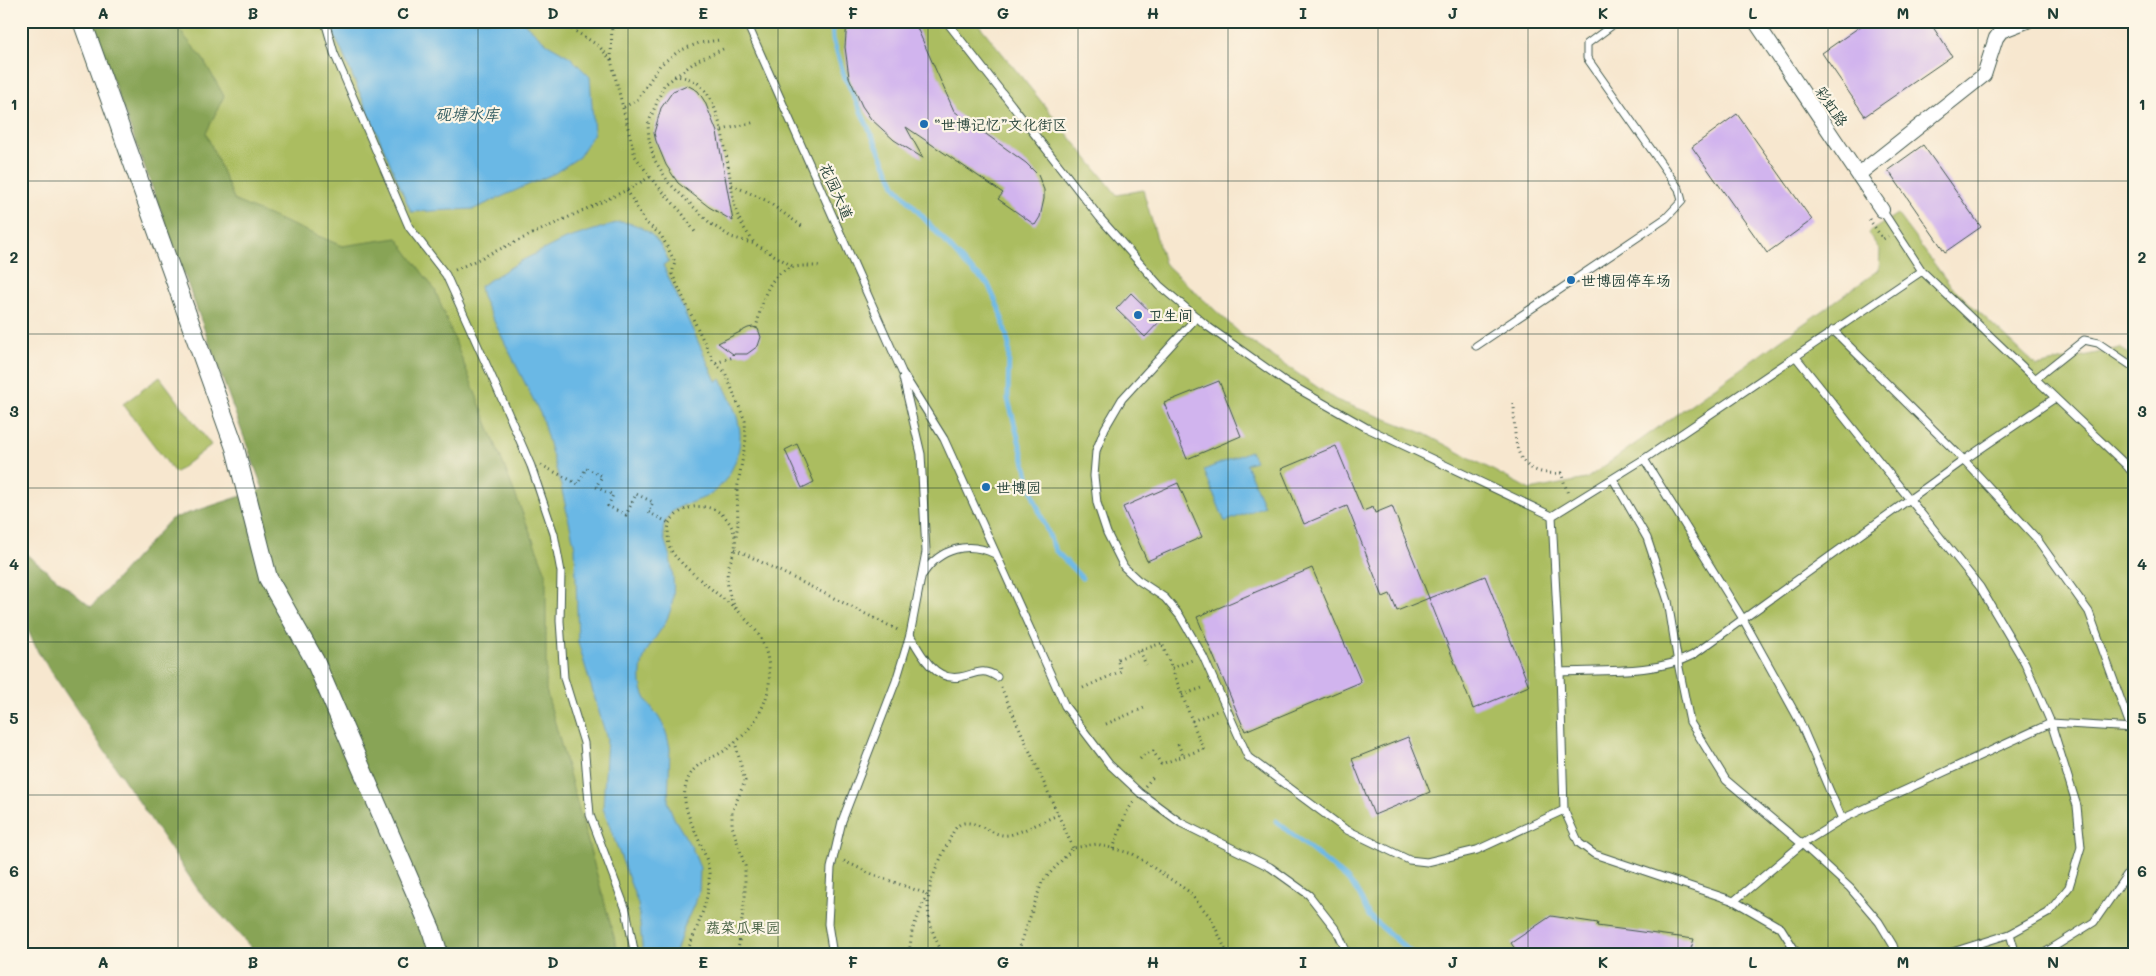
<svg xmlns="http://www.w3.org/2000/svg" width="2156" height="976" viewBox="0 0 2156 976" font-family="Mali,'LXGW WenKai TC',sans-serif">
<rect width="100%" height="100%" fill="#fcf5e5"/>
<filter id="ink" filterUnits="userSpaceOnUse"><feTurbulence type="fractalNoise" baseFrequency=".02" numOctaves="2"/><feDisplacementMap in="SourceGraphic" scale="10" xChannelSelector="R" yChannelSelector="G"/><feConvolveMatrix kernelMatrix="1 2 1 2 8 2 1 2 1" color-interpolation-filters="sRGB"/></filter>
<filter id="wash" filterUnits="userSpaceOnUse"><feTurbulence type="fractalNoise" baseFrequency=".0096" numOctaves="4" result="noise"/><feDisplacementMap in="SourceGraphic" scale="20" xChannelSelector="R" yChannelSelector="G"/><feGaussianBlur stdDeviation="1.12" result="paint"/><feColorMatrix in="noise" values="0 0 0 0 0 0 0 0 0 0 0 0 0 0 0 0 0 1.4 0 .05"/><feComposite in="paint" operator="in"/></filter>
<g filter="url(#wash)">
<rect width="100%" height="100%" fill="#f7e7cf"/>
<g fill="#abbd60" stroke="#657d4a">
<polygon points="153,21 976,21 1117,195 1143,190 1164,263 1243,336 1336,400 1423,433 1530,490 1586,479 1879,270 1880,250 1868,233 1897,214 1950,285 2037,366 2120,348 2135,358 2135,955 551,955 233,224"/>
<polygon points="160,377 211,445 175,473 123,404"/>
</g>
<polygon fill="#88a456" stroke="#547045" points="91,21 172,21 203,59 224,96 206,133 235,201 342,246 397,238 435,290 546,573 546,690 619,955 258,955 199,891 38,652 21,615 21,550 91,607 171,519 263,489"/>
<g fill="#6bb8e5" stroke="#457a8c">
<polygon points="326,21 522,21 546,43 570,57 590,77 594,133 579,157 555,173 474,209 411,212 340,47"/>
<path d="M619,222c26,1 41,17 50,40l-6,3 53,116 5,-2c6,14 15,30 18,46 5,24 -8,57 -30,70 -17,10 -38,8 -45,30 -3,12 4,22 6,33 3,14 5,32 2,46 -6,32 -34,40 -31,79 2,18 13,25 21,40 4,7 6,16 8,25l-2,55 6,15 18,30 8,20 -1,25 -15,34 -9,28h-32l-5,-51 -35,-96 4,-69 -29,-97 -3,-94 -14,-62 -20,-71 -59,-118 -2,-11 41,-25 42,-21z"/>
<polygon points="1250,451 1255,461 1246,464 1264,506 1225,522 1204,470"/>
</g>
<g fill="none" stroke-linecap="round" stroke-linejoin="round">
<g stroke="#6bb8e5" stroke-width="5">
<polyline points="832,21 833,39 844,75 896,187 967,266 988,284 1000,311 1009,345 1008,399 1034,498 1055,550 1082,578"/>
<polyline points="1276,821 1346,878 1358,892 1369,916 1414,955"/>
</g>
</g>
<g id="blocks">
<g fill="#d1b4ee">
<polygon points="847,21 914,21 954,111 1026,163 1038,175 1044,190 1044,199 1040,217 1035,225 998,199 1003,193 906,127 923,158 894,140 871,119 862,106 849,77 845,47"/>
<polygon points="1868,21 1929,21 1952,56 1865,116 1822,53"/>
<polygon points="687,85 698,91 705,102 717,132 733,221 709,207 678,183 666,165 656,141 654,133 661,108 673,91"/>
<polygon points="1737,114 1812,220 1767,253 1692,147"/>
<polygon points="1923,145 1981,227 1945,252 1888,170"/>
<polygon points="1131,293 1160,321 1145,337 1116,309"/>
<polygon points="753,327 758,329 761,337 758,346 747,354 733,354 718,343 748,328"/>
<polygon points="1219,381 1241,436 1187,459 1164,403"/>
<polygon points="797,444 814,482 802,488 785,450"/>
<polygon points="1336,446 1363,511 1373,507 1375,513 1392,506 1429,598 1397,611 1390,594 1383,597 1347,506 1304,524 1281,469"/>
<polygon points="1178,483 1202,537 1147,561 1123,507"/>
<polygon points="1312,568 1361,682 1245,731 1197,617"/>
<polygon points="1485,576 1529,686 1473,709 1429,598"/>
<polygon points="1408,737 1430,792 1374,815 1352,759"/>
<polygon points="1551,916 1598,923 1597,926 1694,939 1689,955 1519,955 1511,943"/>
</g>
</g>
</g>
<g filter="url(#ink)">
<use href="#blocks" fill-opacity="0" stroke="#3f564b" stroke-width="1"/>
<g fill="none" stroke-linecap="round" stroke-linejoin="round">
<g stroke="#3f564b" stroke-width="9">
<g id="service">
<polyline points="325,21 334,53 409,227 446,275 505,406 531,466 554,534 561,572 560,621 564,678 584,743 590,815 626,910 635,955"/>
<polyline points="746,21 902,372 944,439 1065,706 1109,764 1140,793 1181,823 1270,867 1309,895 1337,931 1348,955"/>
<polyline points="946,21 1100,218 1160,286 1207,326 1286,382 1367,428 1552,516"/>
<polyline points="1882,210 1922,271 2126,465 2135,476"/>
<polyline points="1197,317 1122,399 1105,428 1096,451 1094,476 1097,503 1107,533 1124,567 1138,580 1165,598 1180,616 1203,656 1248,757 1345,829 1409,860 1427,862 1477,850 1564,810 1579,843 1594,854 1734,901 1781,928 1798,955"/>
<polyline points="1833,330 1964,460 2037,539 2089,612 2135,739"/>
<polyline points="1476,346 1666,218 1682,201 1679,189 1587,58 1587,44 1618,21"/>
<polyline points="1795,356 1980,587 2025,663 2051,723 2077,806 2081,847 2069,887 2048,913 2010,934 1943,955"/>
<polyline points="2035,379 2084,340 2098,343 2135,368"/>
<polyline points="1644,459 1743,619 1799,720 1842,819"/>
<polyline points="1613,479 1647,538 1668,601 1678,663 1690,722 1726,780 1802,844 1850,888 1879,922 1893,945 1896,955"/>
<polyline points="1552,516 1644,459 1922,271"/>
<polyline points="1552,516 1560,672 1564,810"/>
<path d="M923,574c17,-26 45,-33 72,-20"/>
<path d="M910,635c10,18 25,47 50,42 16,-3 22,-10 37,0"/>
<path d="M1560,672c41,-2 97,2 133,-17l271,-195 91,-62"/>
<polyline points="1734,901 1802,844 1842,819 2051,723 2134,728"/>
<polyline points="2010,934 2016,955"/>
<polyline points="833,955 828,924 831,868 842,821 896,681 910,635 926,552 921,454 903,378"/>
<polyline points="2041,955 2094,922 2135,863"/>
</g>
</g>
<g stroke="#3f564b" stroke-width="16">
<g id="minor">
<polyline points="1755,21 1882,210"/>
<polyline points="1859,174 1984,75 1996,38 2001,31 2027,21"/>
</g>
</g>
<g stroke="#3f564b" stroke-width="20">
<polyline id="tertiary" points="82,21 235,448 268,578 315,661 431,929 439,955"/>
</g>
<g stroke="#3f564b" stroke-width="3" stroke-dasharray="1 4" stroke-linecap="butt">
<polyline points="559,21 599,46 611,60 635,156 654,182 682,213 695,232"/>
<polyline points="723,49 698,60 664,85 648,124 649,140 654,159 669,183 711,224 731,237 755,244 794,267"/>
<polyline points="611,60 612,21"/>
<path d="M674,76c10,1 18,2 26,9 24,20 28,91 35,122 3,13 12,26 20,37"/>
<polyline points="624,107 637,100 660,65 679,51 699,43 719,40"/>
<polyline points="722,130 756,122"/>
<polyline points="732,185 765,200 803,227"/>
<polyline points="627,190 645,222 661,235 675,262 672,274 713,361 725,372 745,421 746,439 737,490 738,524 736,536"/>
<polyline points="1869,219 1883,239 1888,236"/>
<polyline points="455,270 627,190 650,177"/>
<path d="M756,328c5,-19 9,-48 29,-58 10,-5 24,-4 35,-4"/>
<polyline points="716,363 733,357 733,354"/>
<path d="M1514,403c1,37 -3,74 47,70l7,21"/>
<polyline points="541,465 578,484 586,468 602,476 596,487 613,495 608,506 626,515 636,494 653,502 648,512 669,523"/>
<polyline points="735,549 900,631"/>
<polyline points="1140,651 1146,665"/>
<polyline points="1172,668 1195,659"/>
<polyline points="1001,687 1073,848"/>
<polyline points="1083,688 1121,671 1117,659 1162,643 1203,749 1161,764 1153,751 1144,755 1139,760"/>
<polyline points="1182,695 1205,687"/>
<polyline points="1192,721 1217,711"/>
<polyline points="1106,724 1144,708"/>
<polyline points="1178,744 1183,756"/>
<polyline points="1145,786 1155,775"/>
<polyline points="1113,849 1126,813 1134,801"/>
<polyline points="844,861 874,875 927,894 912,931 909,955"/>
<path d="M686,955c10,-27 25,-55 23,-84 -3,-27 -31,-60 -23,-86 6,-24 26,-25 41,-36 18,-13 32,-30 39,-51 7,-20 3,-48 -9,-66 -9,-12 -22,-21 -27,-36 -2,-8 -4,-18 -2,-26 1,-8 6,-15 7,-22 3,-19 -11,-39 -30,-41 -16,-2 -27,4 -36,16 -1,9 -2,18 2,27 6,13 52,48 66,60"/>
<polyline points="735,955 738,951 745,896 745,866 732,826 732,812 745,781 735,742"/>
<path d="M944,955c-26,-44 -17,-70 4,-112 4,-7 6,-18 16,-20 15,-2 30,14 44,12 13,-2 37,-15 50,-20"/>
<polyline points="1017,955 1042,882 1073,848 1097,844 1133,854 1188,891 1211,918 1228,955"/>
</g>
<use href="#service" stroke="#fff" stroke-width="7"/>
<use href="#minor" stroke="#fff" stroke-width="14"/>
<use href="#tertiary" stroke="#fff" stroke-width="18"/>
</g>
</g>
<path fill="none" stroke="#1f3d34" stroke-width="1" stroke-opacity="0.55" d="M178,21v934M328,21v934M478,21v934M628,21v934M778,21v934M928,21v934M1078,21v934M1228,21v934M1378,21v934M1528,21v934M1678,21v934M1828,21v934M1978,21v934M21,181h2114M21,334h2114M21,488h2114M21,642h2114M21,795h2114"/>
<g fill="#1f6fb2" stroke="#fcf5e5" stroke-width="2">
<circle cx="924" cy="124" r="5"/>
<circle cx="1571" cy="280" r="5"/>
<circle cx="1138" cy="315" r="5"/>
<circle cx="986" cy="487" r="5"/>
</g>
<g text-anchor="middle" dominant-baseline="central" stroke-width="4.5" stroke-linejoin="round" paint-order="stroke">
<g font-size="15" fill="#1f3d34" stroke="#fcf5e5">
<text transform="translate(1832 106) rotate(56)">彩虹路</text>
<text transform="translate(837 191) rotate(66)">花园大道</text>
</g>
<g font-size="15" fill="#1f3d34" stroke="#fcf5e5" text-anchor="start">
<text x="934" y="124">“世博记忆”文化街区</text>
<text x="1581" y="280">世博园停车场</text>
<text x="1148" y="315">卫生间</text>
<text x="996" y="487">世博园</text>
</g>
<g font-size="15" fill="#425d3f" stroke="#fcf5e5">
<text x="743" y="927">蔬菜瓜果园</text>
</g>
<g font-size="16" font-style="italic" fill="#325c60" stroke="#fcf5e5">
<text x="467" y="113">砚塘水库</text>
</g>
</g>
<rect width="2156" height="976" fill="none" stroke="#fcf5e5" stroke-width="55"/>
<rect x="28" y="28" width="2100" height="920" fill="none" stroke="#1f3d34" stroke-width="2"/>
<g font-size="16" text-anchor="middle" font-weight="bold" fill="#1f3d34">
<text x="103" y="19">A</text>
<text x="253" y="19">B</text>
<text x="403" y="19">C</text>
<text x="553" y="19">D</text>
<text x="703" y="19">E</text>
<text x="853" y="19">F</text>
<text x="1003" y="19">G</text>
<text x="1153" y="19">H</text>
<text x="1303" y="19">I</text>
<text x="1453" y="19">J</text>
<text x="1603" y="19">K</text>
<text x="1753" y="19">L</text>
<text x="1903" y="19">M</text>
<text x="2053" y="19">N</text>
<text x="14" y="110">1</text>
<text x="2142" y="110">1</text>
<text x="14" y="263">2</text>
<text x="2142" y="263">2</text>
<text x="14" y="417">3</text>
<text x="2142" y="417">3</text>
<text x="14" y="570">4</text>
<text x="2142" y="570">4</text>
<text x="14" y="724">5</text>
<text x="2142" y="724">5</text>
<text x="14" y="877">6</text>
<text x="2142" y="877">6</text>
<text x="103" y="968">A</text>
<text x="253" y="968">B</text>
<text x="403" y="968">C</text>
<text x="553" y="968">D</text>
<text x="703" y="968">E</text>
<text x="853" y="968">F</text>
<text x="1003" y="968">G</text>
<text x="1153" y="968">H</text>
<text x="1303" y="968">I</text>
<text x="1453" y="968">J</text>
<text x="1603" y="968">K</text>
<text x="1753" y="968">L</text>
<text x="1903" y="968">M</text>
<text x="2053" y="968">N</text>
</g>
</svg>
